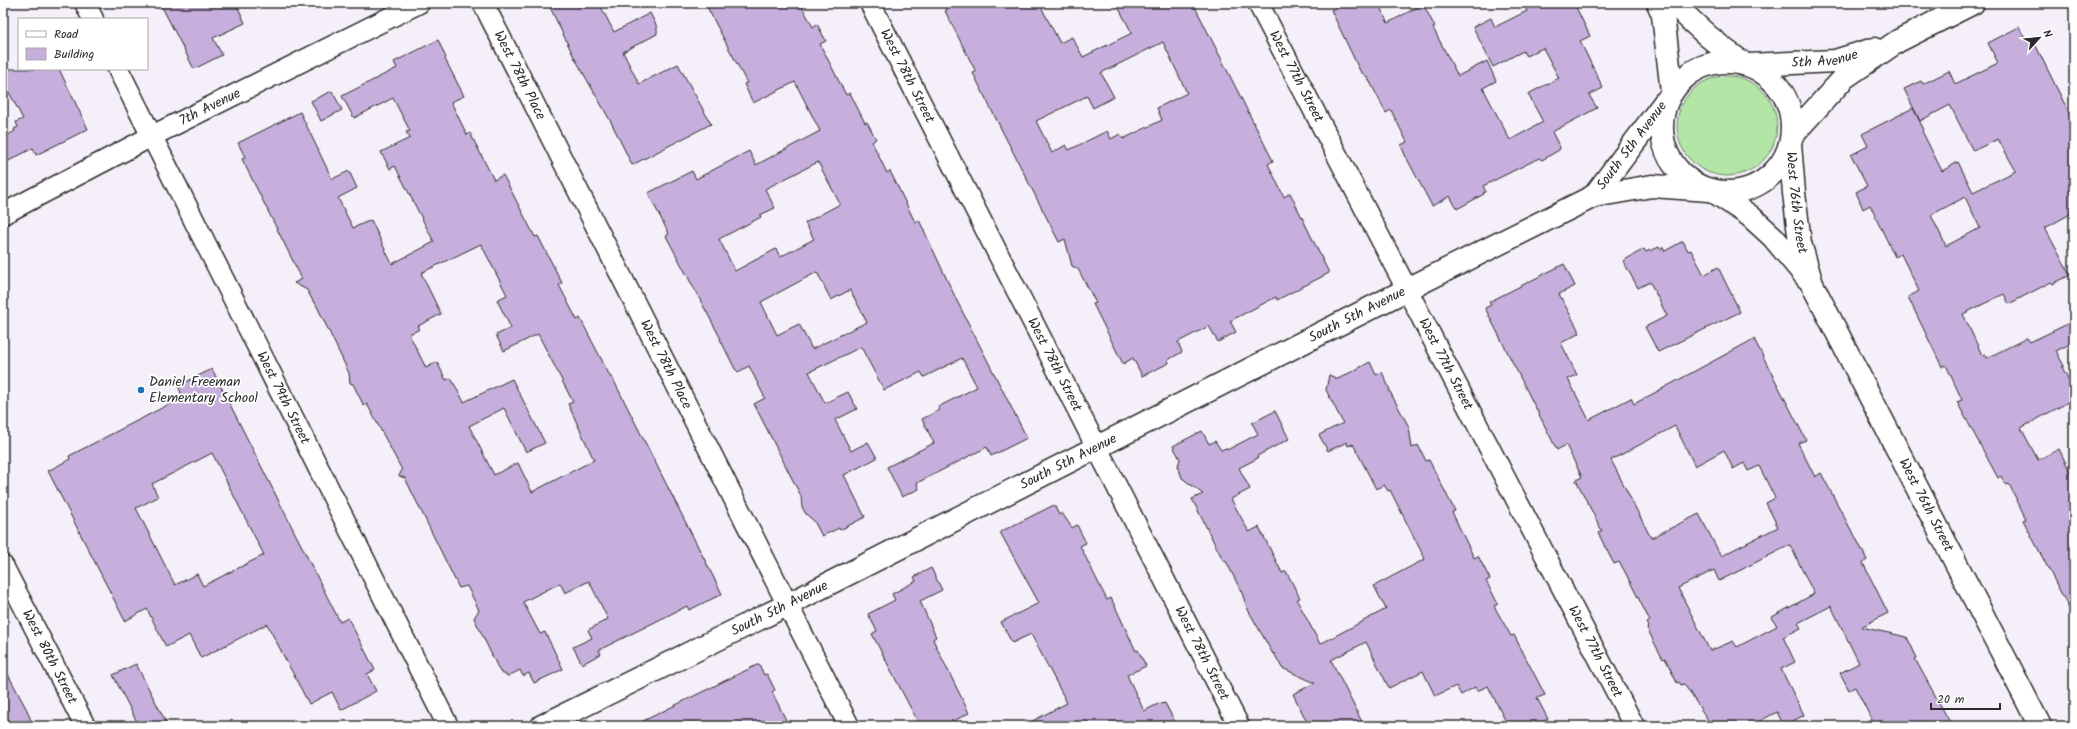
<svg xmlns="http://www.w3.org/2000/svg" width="2077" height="729" viewBox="0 0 2077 729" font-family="Kalam,sans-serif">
<rect width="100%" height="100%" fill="#f4eff8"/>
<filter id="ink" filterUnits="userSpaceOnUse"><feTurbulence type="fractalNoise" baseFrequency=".025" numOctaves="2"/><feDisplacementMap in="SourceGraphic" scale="8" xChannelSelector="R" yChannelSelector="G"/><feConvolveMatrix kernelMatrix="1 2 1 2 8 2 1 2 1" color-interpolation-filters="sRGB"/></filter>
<g filter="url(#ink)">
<circle fill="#b2e5a6" stroke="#6e8868" cx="1727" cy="126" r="50"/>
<g fill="#c7afdd" stroke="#2b2b2b" fill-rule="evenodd">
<polygon points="160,3 236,3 245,23 213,38 222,55 194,69"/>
<polygon points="548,3 599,3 614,32 650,13 657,27 657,34 623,52 639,84 678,64 711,124 632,165 611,122 573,55"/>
<path d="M705,3h95l13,24 4,-3 9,17 -6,3 26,51 4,-2 15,30 2,-1 9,17 -4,3 15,31 3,-2 25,51 4,-2 38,81 70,137 -36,18 -4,-9 -70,36 2,6 -17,8 -15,-30 47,-24 -12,-24 18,-9 -2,-3 39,-20 -15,-29 -38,19 -3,-5 -37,18 -23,-43 -52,25 16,31 23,-11 9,17 -22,11 16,31 17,-9 9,16 -33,17 21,42 -25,13 -1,-2 -17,8 -8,-15 -8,-7 -4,-7 -1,-11 -47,-92 11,-6 -16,-32 -11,6 -3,-3 -15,-30h1l-55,-103 3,-2 -21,-41 44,-22 4,8 53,-28 7,14 64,-34 -25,-49 -42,21 -9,-19 3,-1zM818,162l22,42 -35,19 9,16 -34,18 -4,-8 -41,22 -16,-32 42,-22 -1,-2 15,-7 -10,-19zM817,272l14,28 19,-10 17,32 -55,27 -13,-25 -22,11 -16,-33z"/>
<path d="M943,3h96l21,40 12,-6 11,20 49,-24 -16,-30h77l80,158 -5,3 16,33 6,-4 39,80 -52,27 -1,-3 -46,24 6,11 -18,10 -9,-16 -31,16 4,10 -14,8 1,3 -27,13 -9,-18 -10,6 -30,-60 3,-1 -18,-34 -6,-3 -7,-27 -6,3 -69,-135 -17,-34 3,-1 -31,-61 2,-1zM1163,42l24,51 -30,15 5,12 -39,19 -3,-5 -9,5 -4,-8 -38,19 -3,-5 -14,8 -16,-32 51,-25 6,12 21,-11 -13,-24z"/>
<polygon points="1345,3 1378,3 1388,23 1423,4 1435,27 1433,28 1458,76 1487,61 1496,81 1483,88 1510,140 1543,122 1528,94 1559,78 1543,48 1526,56 1523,51 1493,67 1473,27 1491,18 1495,27 1527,11 1523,3 1574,3 1590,36 1580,41 1603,88 1589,95 1597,108 1552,132 1560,148 1559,150 1542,160 1539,158 1483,186 1486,192 1483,193 1484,194 1457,209 1450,196 1432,206 1405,155 1401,145 1407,142 1391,110 1386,113 1368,78 1360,71 1331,10"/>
<path d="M2019,27l7,14 6,-3 42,85v89l-29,16 25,47 -17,9 -2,-2 -42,22 -5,-10 -41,20 19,41 3,-1 2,4 40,-20 3,4 44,-21v21l-18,9 8,15 -2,1 12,23v9l-53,29 17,32 21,-11 15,31v138l-51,-98 3,-1 -17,-35 -3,1 -5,-9 -3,2 -41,-76 5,-2 -16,-35 -4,2 -34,-70 11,-6 -18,-37 -6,3 -25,-52 -7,4 -7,-17 11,-6 -16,-31 17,-9 -6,-12 51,-26 11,22 -2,1 20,40 16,-9 15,30 43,-21 -18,-32 -25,12 -23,-46 -30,16 -16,-32 17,-8 2,3 26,-13 6,13 43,-21 -10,-20zM1965,197l15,31 -34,18 -15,-31z"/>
<path d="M438,40l8,18 -1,1 19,37 -13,6 16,33 3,-2 24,47 9,-5 32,62 3,-1 24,47 -3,2 18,35 3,-2 31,60 1,-1 110,217 -33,16 -2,-4 -88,44 2,4 -19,10 -9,-17 19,-9 -4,-8 20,-11 -19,-38 -24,12 -5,-10 -37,19 17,32 5,-2 18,37 -29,14 -5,-10 -6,3 -3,-6 -12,6 -8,-4 -26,-54 5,-8 -12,-24 -8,2 -54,-110 -6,-2 3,-6 -35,-66 -3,2 -11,-22 -3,-1 -1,-10 -34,-71 -1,1 -7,-13 -13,-7 8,-4 -60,-120 3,-2 -7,-14 62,-31 32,67 17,-8 8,17 -19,10 15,30 18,-8 21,44 42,-22 -39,-76 -5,3 -9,-17 29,-14 -4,-6 4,-1 -17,-33 -39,20 -12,-22 55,-28 -3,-6zM481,244l26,51 -10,5 14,28 -15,7 8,16 34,-17 35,68 -5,2 26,56 -62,32 -14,-29 -24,12 -25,-49 35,-18 22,44 19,-9 -33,-64 -48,23 -13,-24 -5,2 -9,-18 -11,6 -17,-34 11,-5 -2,-3 23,-12 -20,-41z"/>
<polygon points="3,69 59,69 88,129 36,155 33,148 3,164 3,138 15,131 14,129 18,127 16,122 23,119 3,81"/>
<polygon points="332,91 342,110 321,121 311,101"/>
<polygon points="1683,241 1688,251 1691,250 1704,275 1718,267 1740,312 1658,352 1645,327 1667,316 1650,282 1638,288 1623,261 1644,249 1646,252 1650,250 1650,251 1659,247 1660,249 1663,247 1665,251"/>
<path d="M1564,264l11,22 -16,8 21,39 -19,10 16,32 -9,4 21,41 42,-22 3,6 120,-65 52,101 -8,3 17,34 6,-4 30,57h1l15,30 -4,3 25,50 -27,14 46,10 10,21 -2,1 37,67h-77l-20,-39 -6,3 -9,-17 19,-10 -28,-57 -33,17 3,5 -18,9 12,25 -14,7 23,46 -20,11 -7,-14 -27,14h-38l-28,-42 -3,1 -2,-3 -2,1 -12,-25 -2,1 -5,-9 -11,-22 2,-1 -2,-4 3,-2 -26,-51 -5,-8 -5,2 -16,-31 4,-2 -26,-51 6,-3 -16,-32 -9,5 -72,-142 6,-3 -2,-3zM1675,426l20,40 29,-16 9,19 11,-6 4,8 11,-5 16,32 -9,5 12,24 -57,29 -22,-42 -48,24 -40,-78zM1790,545l24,49 -42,23 5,9 -40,21 -4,-6 -23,10 -32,-63 36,-18 5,11z"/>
<polygon points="1370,362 1376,375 1382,372 1390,390 1389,390 1409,427 1412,448 1418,445 1426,461 1429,460 1455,511 1452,512 1474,558 1478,556 1490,579 1486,581 1498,604 1494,606 1511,636 1514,635 1545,695 1537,698 1548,719 1534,726 1508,726 1488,686 1477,691 1475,687 1461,695 1456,686 1435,696 1423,671 1389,688 1366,642 1331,660 1364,726 1309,726 1293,694 1315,683 1282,668 1274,653 1273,654 1247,608 1242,593 1226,561 1224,562 1192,499 1203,494 1182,478 1178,466 1180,459 1173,446 1202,431 1209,444 1215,441 1221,450 1226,448 1227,450 1258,434 1252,423 1275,411 1289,439 1257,456 1258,458 1239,468 1250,489 1231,499 1249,532 1259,527 1282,573 1286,571 1300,598 1297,600 1320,644 1386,609 1374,586 1425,559 1390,490 1388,491 1384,485 1376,489 1353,444 1348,446 1347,442 1328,451 1319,435 1343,423 1326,390 1329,375 1338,379"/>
<path d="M212,369l128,253 8,-4 27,52 -8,4 9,17 -35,19 -9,-18 -23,12 -42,-80 -66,34 -12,-23 -23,12 -19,-38 -22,12 -77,-150 22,-12 -1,-3 114,-59 -5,-11zM212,453l52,102 -61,31 -6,-12 -22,11 -39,-77 22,-11 -6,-13z"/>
<polygon points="1054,505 1059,515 1062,513 1072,528 1077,525 1086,543 1080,546 1107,600 1111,598 1136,651 1138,650 1146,666 1127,675 1144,711 1160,703 1161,704 1165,703 1177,726 1023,726 1067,703 1031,634 1012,643 1001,622 1039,603 1000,532"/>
<polygon points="931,568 942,590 920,601 936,637 933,639 936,646 969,713 944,726 920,726 872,634 877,631 868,614 895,600 892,594 916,581 914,577"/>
<polygon points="136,664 168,726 139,726 113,675"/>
<polygon points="759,664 764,675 767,674 775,690 772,692 789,726 633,726"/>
<polygon points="3,665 27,710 33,726 3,726"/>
</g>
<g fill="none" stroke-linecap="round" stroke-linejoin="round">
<g stroke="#2b2b2b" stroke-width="23">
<g id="minor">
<polyline points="85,3 93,19"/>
<path id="s1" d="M483,3l366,723"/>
<path id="s2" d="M870,3l369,723"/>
<path id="s3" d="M1258,3l376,723"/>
<path id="s4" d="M118,69l330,657"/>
<path id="s5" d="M3,214l149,-78 267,-133"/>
<path id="s6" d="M3,566l82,160"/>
</g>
</g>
<g stroke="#2b2b2b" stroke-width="25">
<g id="tertiary">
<polyline points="1658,3 1663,15 1672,92"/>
<path d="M1674,3c21,23 44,43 69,60"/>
<circle cx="1727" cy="127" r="65"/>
<path id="s7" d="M1749,65l86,-4 39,-12"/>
<polyline points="1792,135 1844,78 1898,41 1973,3"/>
<path id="s8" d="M1790,144l4,49 6,50 12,41 228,442"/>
<polyline points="1713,191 1750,216 1773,237 1807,278"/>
<path id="s9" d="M1594,196l70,-93"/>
<path id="s10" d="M542,726l245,-121 619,-315 188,-94 58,-10 57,4"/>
</g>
</g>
<use href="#minor" stroke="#fff" stroke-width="20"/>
<use href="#tertiary" stroke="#fff" stroke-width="22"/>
</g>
</g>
<circle fill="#1f6fb2" stroke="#fff" stroke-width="1.5" cx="141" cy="390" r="4"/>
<g text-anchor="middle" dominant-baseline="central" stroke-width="3.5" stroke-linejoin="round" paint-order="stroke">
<g font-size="14" fill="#2b2b2b" stroke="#fff">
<text stroke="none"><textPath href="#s7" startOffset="76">5th Avenue</textPath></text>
<text stroke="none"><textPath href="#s1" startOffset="81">West 78th Place</textPath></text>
<text stroke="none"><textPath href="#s2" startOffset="82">West 78th Street</textPath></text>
<text stroke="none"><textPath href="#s3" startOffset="83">West 77th Street</textPath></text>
<text stroke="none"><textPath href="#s5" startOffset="233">7th Avenue</textPath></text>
<text stroke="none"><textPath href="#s9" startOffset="63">South 5th Avenue</textPath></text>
<text stroke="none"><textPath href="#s8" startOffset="59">West 76th Street</textPath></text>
<text stroke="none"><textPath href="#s10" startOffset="913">South 5th Avenue</textPath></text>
<text stroke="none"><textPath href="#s2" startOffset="406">West 78th Street</textPath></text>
<text stroke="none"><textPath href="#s1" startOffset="405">West 78th Place</textPath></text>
<text stroke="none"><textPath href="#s3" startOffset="407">West 77th Street</textPath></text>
<text stroke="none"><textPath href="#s4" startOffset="368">West 79th Street</textPath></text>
<text stroke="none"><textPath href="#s10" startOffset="589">South 5th Avenue</textPath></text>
<text stroke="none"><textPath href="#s8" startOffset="391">West 76th Street</textPath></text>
<text stroke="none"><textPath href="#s10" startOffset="265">South 5th Avenue</textPath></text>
<text stroke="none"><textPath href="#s3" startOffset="731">West 77th Street</textPath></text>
<text stroke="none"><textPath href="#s2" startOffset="730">West 78th Street</textPath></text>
<text stroke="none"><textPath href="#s6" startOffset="102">West 80th Street</textPath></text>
</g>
<g font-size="14" fill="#2b2b2b" stroke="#fff" text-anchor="start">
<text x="149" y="382">Daniel Freeman<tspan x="149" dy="16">Elementary School</tspan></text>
</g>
</g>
<rect width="2077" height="729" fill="none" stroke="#fff" stroke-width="16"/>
<rect x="8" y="8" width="2061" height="713" fill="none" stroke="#2b2b2b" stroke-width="1.5" filter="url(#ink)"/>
<rect x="18" y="18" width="130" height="52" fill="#ffffff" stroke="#aaaaaa"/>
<rect x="26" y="31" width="20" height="6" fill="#ffffff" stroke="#aaaaaa"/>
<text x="54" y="38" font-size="12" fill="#2b2b2b">Road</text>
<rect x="26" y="48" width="20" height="12" fill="#c7afdd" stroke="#aaaaaa"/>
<text x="54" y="58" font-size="12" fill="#2b2b2b">Building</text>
<g transform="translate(2039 38) rotate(63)" stroke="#ffffff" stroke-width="3" paint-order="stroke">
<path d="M0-3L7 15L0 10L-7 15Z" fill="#2b2b2b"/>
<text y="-6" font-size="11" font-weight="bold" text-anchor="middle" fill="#2b2b2b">N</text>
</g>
<path d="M1931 703v6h69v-6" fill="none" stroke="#2b2b2b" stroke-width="2"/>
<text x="1937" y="703" font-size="12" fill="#2b2b2b" stroke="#ffffff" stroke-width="3" paint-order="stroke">20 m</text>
</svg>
